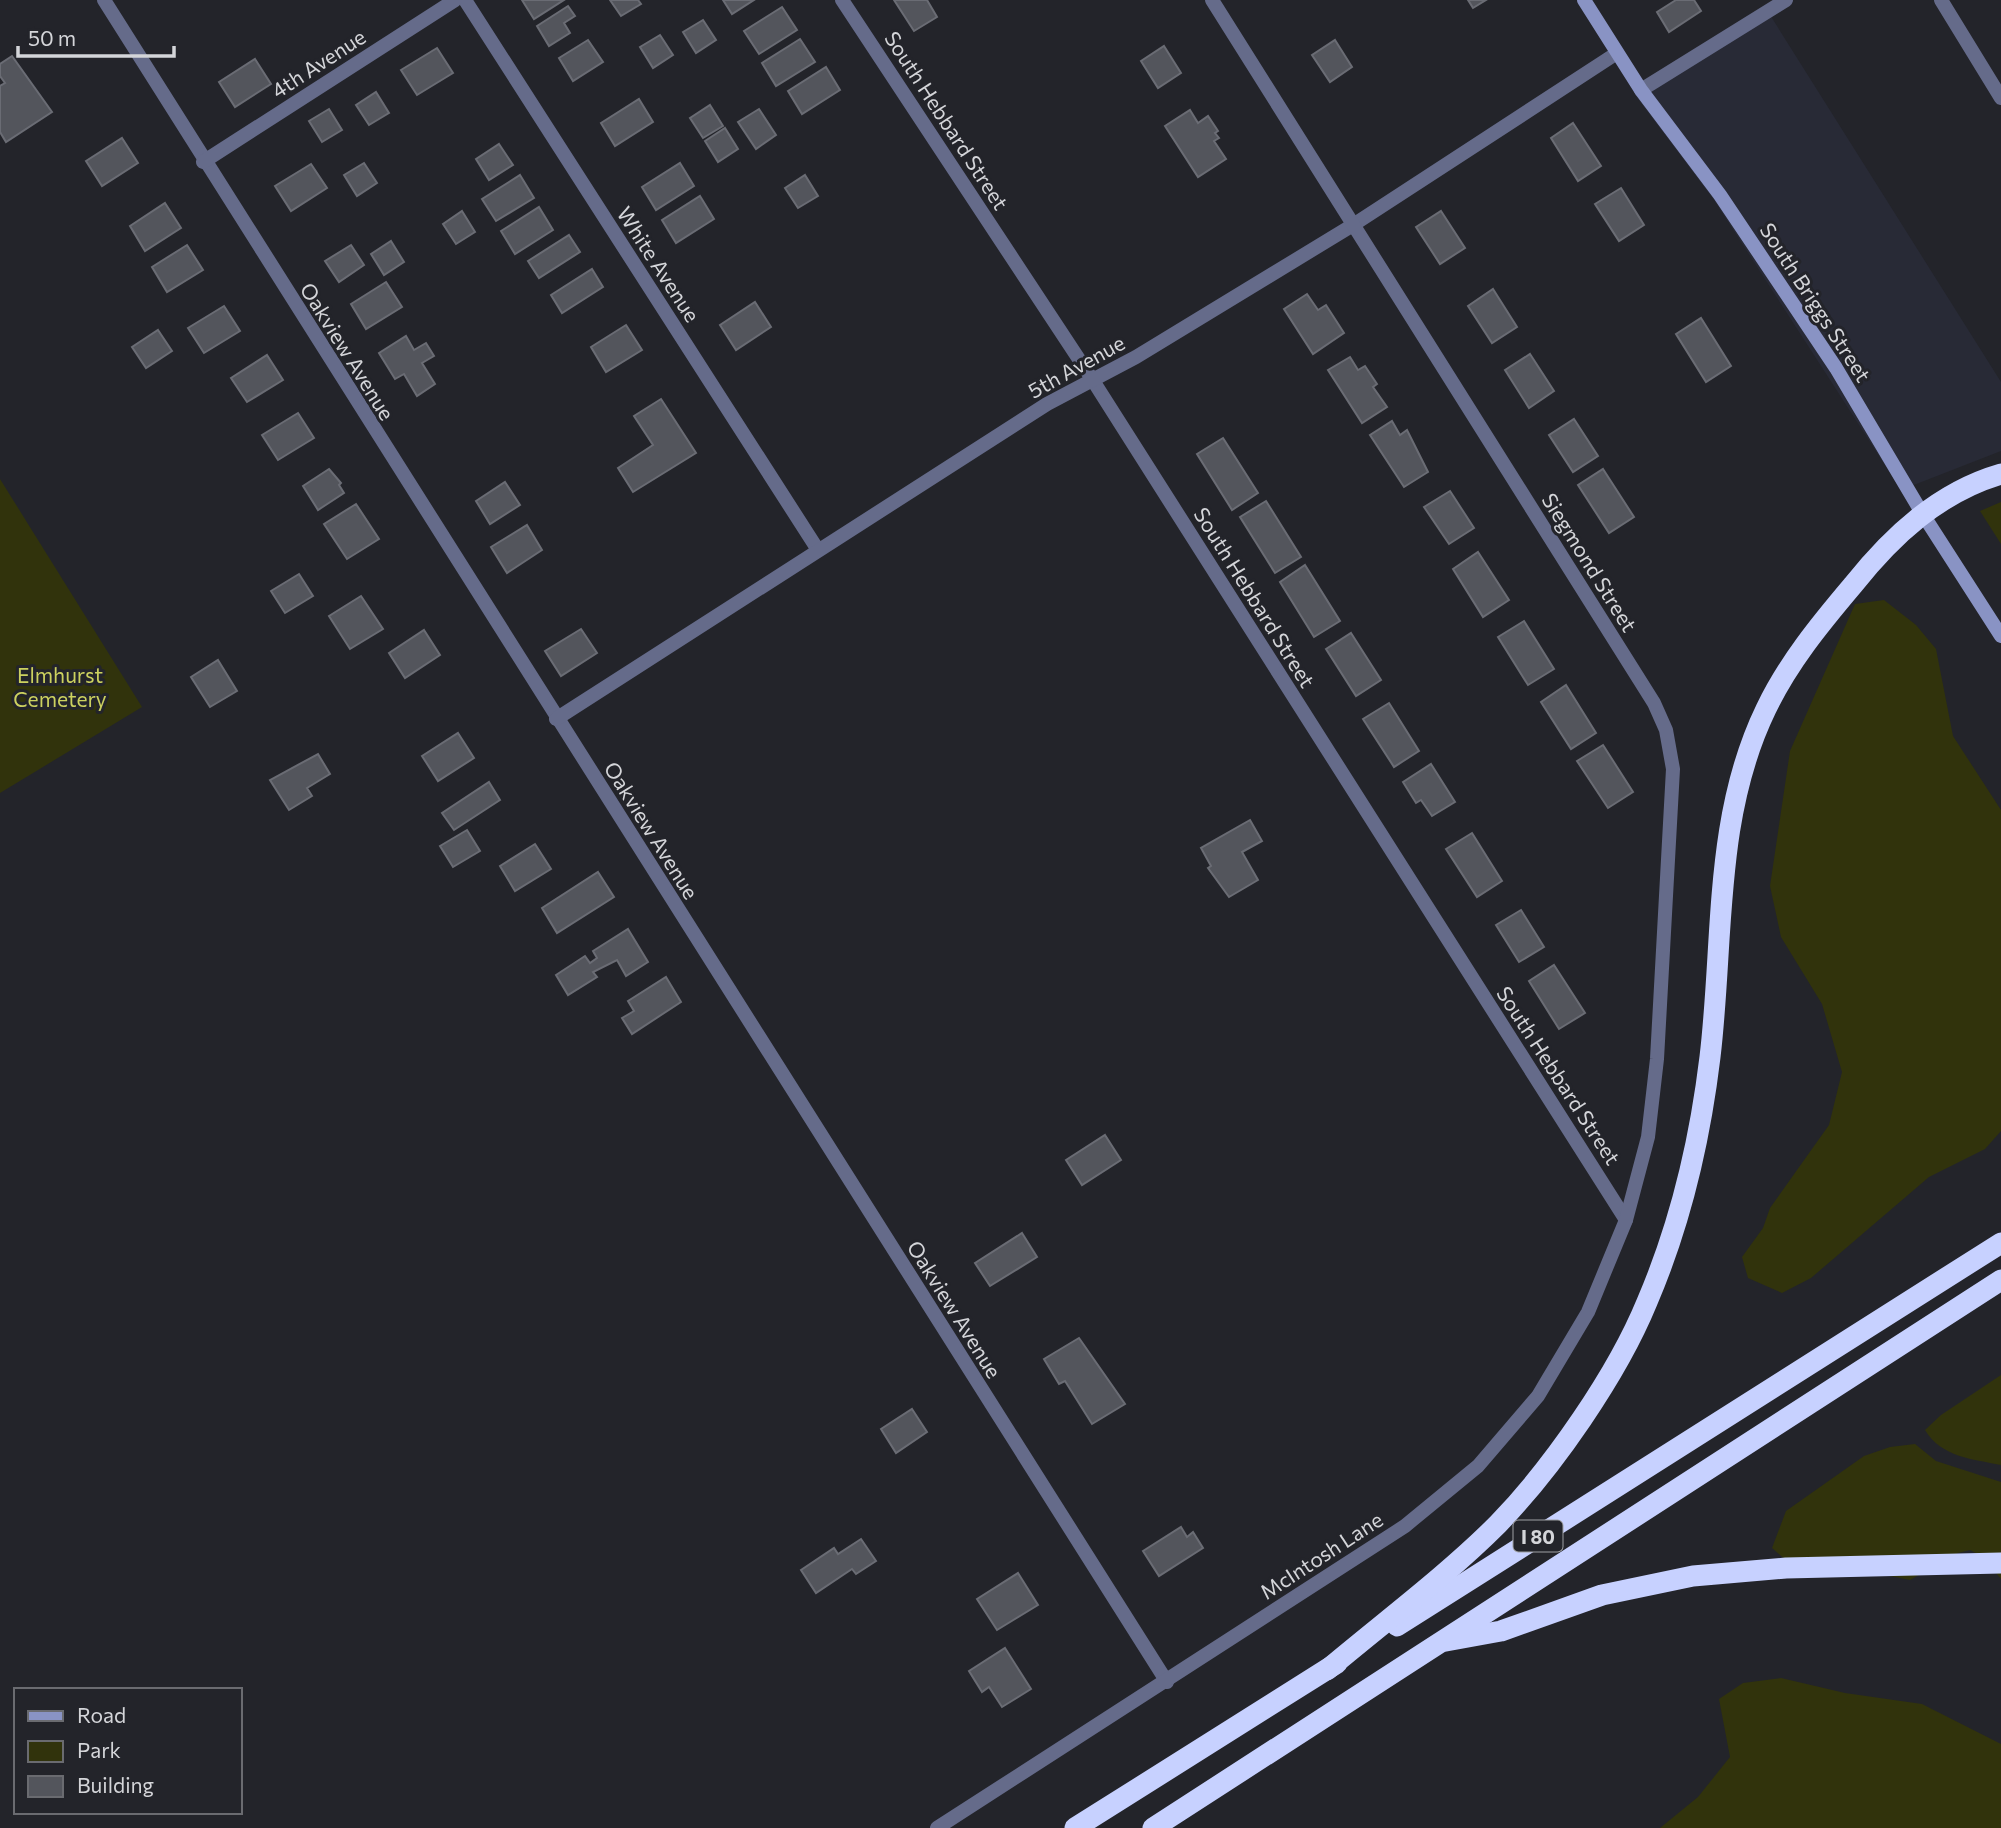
<svg xmlns="http://www.w3.org/2000/svg" width="2001" height="1828" viewBox="0 0 2001 1828" font-family="Commissioner,sans-serif">
<rect width="100%" height="100%" fill="#23242a"/>
<polygon fill="#282a36" points="1765,7 2001,382 2001,451 1901,490 1714,200 1635,95"/>
<g fill="#31330c">
<polygon points="0,479 142,707 0,793"/>
<polygon points="2001,502 2001,544 1980,511"/>
<polygon points="1884,600 1916,625 1936,649 1953,736 2001,810 2001,1131 1985,1149 1929,1177 1811,1278 1782,1293 1748,1278 1742,1257 1763,1228 1770,1208 1829,1125 1842,1072 1822,1004 1781,937 1770,886 1790,751 1855,604"/>
<path d="M2001,1375v90c-29,-6 -60,-8 -76,-35l16,-15z"/>
<polygon points="1915,1444 1936,1461 2001,1482 2001,1579 1983,1557 1970,1550 1958,1553 1910,1580 1875,1573 1794,1567 1772,1548 1786,1511 1864,1456 1890,1447"/>
<polygon points="1781,1678 1845,1693 1922,1704 2001,1744 2001,1828 1660,1828 1698,1797 1730,1757 1719,1699 1743,1683"/>
</g>
<g fill="#53555c" stroke="#6a6c74" stroke-width="2">
<polygon points="522,0 564,0 534,19"/>
<polygon points="610,0 638,0 641,4 621,16"/>
<polygon points="723,0 754,0 732,14"/>
<polygon points="894,0 927,0 937,17 914,31"/>
<polygon points="1468,0 1486,0 1473,8"/>
<polygon points="1676,0 1694,0 1701,11 1669,32 1657,12"/>
<polygon points="568,6 575,16 564,23 570,33 549,46 537,26"/>
<polygon points="782,7 797,30 759,54 744,31"/>
<polygon points="703,20 716,40 696,53 683,32"/>
<polygon points="660,35 673,55 653,68 640,47"/>
<polygon points="800,39 815,62 776,86 762,63"/>
<polygon points="588,40 603,62 573,81 559,58"/>
<polygon points="1335,40 1352,67 1330,82 1312,55"/>
<polygon points="1164,46 1181,73 1158,88 1141,61"/>
<polygon points="437,48 453,73 417,95 401,70"/>
<polygon points="12,56 52,112 6,142 0,132 0,86 5,83 0,76 0,64"/>
<polygon points="255,59 271,84 235,107 219,82"/>
<polygon points="826,67 840,90 802,114 788,91"/>
<polygon points="376,92 389,113 369,125 356,105"/>
<polygon points="639,99 653,122 615,146 601,123"/>
<polygon points="710,105 723,126 703,138 690,118"/>
<polygon points="329,109 342,130 322,142 309,121"/>
<polygon points="759,109 776,135 756,149 738,122"/>
<polygon points="1190,110 1198,123 1208,116 1218,131 1215,133 1219,138 1214,141 1226,159 1198,177 1165,126"/>
<polygon points="1573,123 1601,166 1578,181 1551,138"/>
<polygon points="725,128 738,149 718,162 705,141"/>
<polygon points="122,138 138,163 102,186 86,161"/>
<polygon points="499,144 513,165 489,180 476,159"/>
<polygon points="364,163 377,183 357,196 344,175"/>
<polygon points="680,163 694,186 656,210 642,187"/>
<polygon points="311,164 327,188 291,211 275,186"/>
<polygon points="520,175 534,198 496,221 482,199"/>
<polygon points="805,175 818,196 798,208 785,188"/>
<polygon points="1621,188 1644,225 1619,241 1595,204"/>
<polygon points="700,196 714,219 676,243 662,220"/>
<polygon points="165,203 181,228 145,251 130,226"/>
<polygon points="539,207 553,230 515,254 501,231"/>
<polygon points="462,211 475,232 456,244 443,224"/>
<polygon points="1441,211 1465,248 1440,264 1416,227"/>
<polygon points="569,235 580,252 539,278 528,261"/>
<polygon points="391,241 404,262 384,275 371,254"/>
<polygon points="187,245 203,270 167,292 152,267"/>
<polygon points="351,245 364,265 339,282 325,261"/>
<polygon points="592,269 603,287 562,313 551,295"/>
<polygon points="386,282 402,307 366,329 351,304"/>
<polygon points="1493,289 1517,327 1492,343 1468,306"/>
<polygon points="1307,294 1318,310 1326,305 1344,333 1313,354 1284,309"/>
<polygon points="755,302 771,327 736,350 720,325"/>
<polygon points="224,306 240,331 204,353 188,328"/>
<polygon points="1701,318 1731,366 1706,382 1676,334"/>
<polygon points="626,325 642,350 606,372 591,347"/>
<polygon points="158,330 172,351 146,368 132,347"/>
<polygon points="406,336 414,350 426,343 434,356 422,363 435,384 417,396 404,374 395,379 379,353"/>
<polygon points="1530,354 1554,391 1529,408 1505,370"/>
<polygon points="267,355 283,380 247,402 231,378"/>
<polygon points="1350,357 1358,370 1365,366 1377,384 1373,387 1387,407 1362,423 1328,370"/>
<polygon points="661,399 696,453 633,492 618,468 653,445 634,416"/>
<polygon points="298,413 314,438 278,460 262,435"/>
<polygon points="1574,419 1598,456 1573,472 1549,435"/>
<polygon points="1392,421 1400,435 1407,430 1428,472 1404,487 1370,435"/>
<polygon points="1223,438 1258,493 1232,510 1197,454"/>
<polygon points="329,469 341,483 339,485 344,493 318,510 303,486"/>
<polygon points="1603,469 1634,517 1609,533 1578,485"/>
<polygon points="505,482 520,505 490,524 476,501"/>
<polygon points="1450,491 1474,528 1449,544 1424,507"/>
<polygon points="1266,501 1301,557 1275,573 1240,517"/>
<polygon points="356,504 379,539 347,559 324,524"/>
<polygon points="527,525 542,550 507,573 491,547"/>
<polygon points="1478,552 1509,600 1483,617 1453,569"/>
<polygon points="1305,565 1340,621 1314,637 1280,582"/>
<polygon points="299,574 313,596 285,613 271,591"/>
<polygon points="361,596 383,629 350,649 329,616"/>
<polygon points="1524,621 1554,669 1528,685 1498,637"/>
<polygon points="581,629 597,653 561,676 545,651"/>
<polygon points="424,630 440,655 405,678 389,653"/>
<polygon points="1351,633 1381,680 1356,696 1326,649"/>
<polygon points="218,660 237,691 210,707 191,677"/>
<polygon points="1566,685 1596,733 1571,749 1541,702"/>
<polygon points="1389,703 1419,751 1394,767 1363,719"/>
<polygon points="458,733 474,758 438,781 422,756"/>
<polygon points="1603,745 1633,792 1608,808 1577,761"/>
<polygon points="318,754 330,774 307,788 312,796 289,810 270,780"/>
<polygon points="1431,764 1455,802 1432,816 1421,800 1416,803 1403,782"/>
<polygon points="489,782 500,800 454,830 442,813"/>
<polygon points="1250,820 1262,841 1242,852 1258,880 1229,897 1208,868 1211,866 1201,848"/>
<polygon points="467,830 480,851 453,867 440,846"/>
<polygon points="1472,833 1502,881 1477,897 1446,849"/>
<polygon points="535,844 551,869 515,891 500,866"/>
<polygon points="598,872 614,897 557,933 542,908"/>
<polygon points="1521,910 1544,947 1519,962 1496,925"/>
<polygon points="628,929 648,962 626,976 617,960 593,972 597,977 568,995 556,975 585,956 590,963 597,958 593,951"/>
<polygon points="1554,965 1585,1013 1559,1029 1529,981"/>
<polygon points="666,977 681,1002 632,1034 622,1018 634,1011 628,1001"/>
<polygon points="1105,1135 1121,1160 1082,1185 1066,1160"/>
<polygon points="1022,1233 1037,1257 990,1286 975,1263"/>
<polygon points="1079,1338 1125,1404 1092,1424 1065,1381 1059,1384 1044,1359"/>
<polygon points="912,1409 927,1432 896,1453 881,1429"/>
<polygon points="1181,1527 1187,1537 1193,1532 1203,1548 1159,1576 1143,1551"/>
<polygon points="861,1539 876,1561 856,1574 852,1569 816,1593 801,1570 834,1548 838,1554"/>
<polygon points="1018,1573 1038,1605 997,1630 977,1599"/>
<polygon points="1005,1648 1031,1689 1002,1707 989,1687 982,1692 969,1671"/>
</g>
<g fill="none" stroke-linecap="round" stroke-linejoin="round">
<g stroke="#656b8a" stroke-width="14">
<polyline points="104,0 1167,1682"/>
<polyline points="465,0 818,550"/>
<polyline points="842,0 1092,379 1626,1220"/>
<polyline points="1941,0 2001,98"/>
<polyline points="1641,90 1786,0"/>
<polyline points="203,162 455,0"/>
<polyline points="556,719 1047,404 1136,357 1353,225 1617,53"/>
<polyline points="937,1828 1405,1526 1478,1466 1538,1396 1588,1312 1626,1220 1648,1137 1657,1059 1673,769 1666,730 1654,703 1212,0"/>
</g>
<polyline stroke="#8993c4" stroke-width="14" points="1584,0 1641,90 1720,195 1836,368 1922,513 2001,636"/>
<g stroke="#c7d1ff" stroke-width="21">
<polyline points="1397,1626 2001,1243"/>
<polyline points="1446,1641 1501,1631 1602,1595 1693,1576 1786,1568 2001,1563"/>
<path d="M1327,1670c57,-48 119,-94 171,-146 55,-57 119,-149 149,-222 33,-77 53,-162 63,-245 14,-116 3,-239 56,-348 22,-46 54,-85 87,-124 39,-49 86,-93 148,-111"/>
<polyline points="1075,1828 1337,1663"/>
<polyline points="1153,1828 2001,1280"/>
</g>
</g>
<g text-anchor="middle" dominant-baseline="central" stroke-width="6" stroke-linejoin="round" paint-order="stroke">
<rect fill="#23242a" stroke="#9fa0a4" stroke-width="2" x="1513.5" y="1520.5" width="49" height="31" rx="5"/>
<g font-size="19" font-weight="bold" fill="#d4d5d9">
<text x="1538" y="1536">I 80</text>
</g>
<g font-size="21" fill="#d4d5d9" stroke="#23242a">
<text transform="translate(318 63) rotate(-33)">4th Avenue</text>
<text transform="translate(947 120) rotate(57)">South Hebbard Street</text>
<text transform="translate(659 264) rotate(57)">White Avenue</text>
<text transform="translate(1816 302) rotate(57)">South Briggs Street</text>
<text transform="translate(348 351) rotate(58)">Oakview Avenue</text>
<text transform="translate(1076 366) rotate(-29)">5th Avenue</text>
<text transform="translate(1590 562) rotate(58)">Siegmond Street</text>
<text transform="translate(1255 597) rotate(58)">South Hebbard Street</text>
<text transform="translate(652 830) rotate(58)">Oakview Avenue</text>
<text transform="translate(1559 1075) rotate(57)">South Hebbard Street</text>
<text transform="translate(955 1309) rotate(58)">Oakview Avenue</text>
<text transform="translate(1321 1555) rotate(-33)">McIntosh Lane</text>
</g>
<g font-size="21" fill="#ccd15f" stroke="#23242a">
<text x="60" y="674">Elmhurst<tspan x="60" dy="24">Cemetery</tspan></text>
</g>
</g>
<rect x="14" y="1688" width="228" height="126" fill="#23242a" stroke="#6a6b70" stroke-width="2"/>
<rect x="28" y="1711" width="35" height="10" fill="#8993c4" stroke="#6a6b70" stroke-width="2"/>
<text x="77" y="1723" font-size="21" fill="#d4d5d9">Road</text>
<rect x="28" y="1741" width="35" height="21" fill="#31330c" stroke="#6a6b70" stroke-width="2"/>
<text x="77" y="1758" font-size="21" fill="#d4d5d9">Park</text>
<rect x="28" y="1776" width="35" height="21" fill="#53555c" stroke="#6a6b70" stroke-width="2"/>
<text x="77" y="1793" font-size="21" fill="#d4d5d9">Building</text>
<path d="M18 46v10h156v-10" fill="none" stroke="#d4d5d9" stroke-width="3.5"/>
<text x="28" y="46" font-size="21" fill="#d4d5d9" stroke="#23242a" stroke-width="5" paint-order="stroke">50 m</text>
</svg>
